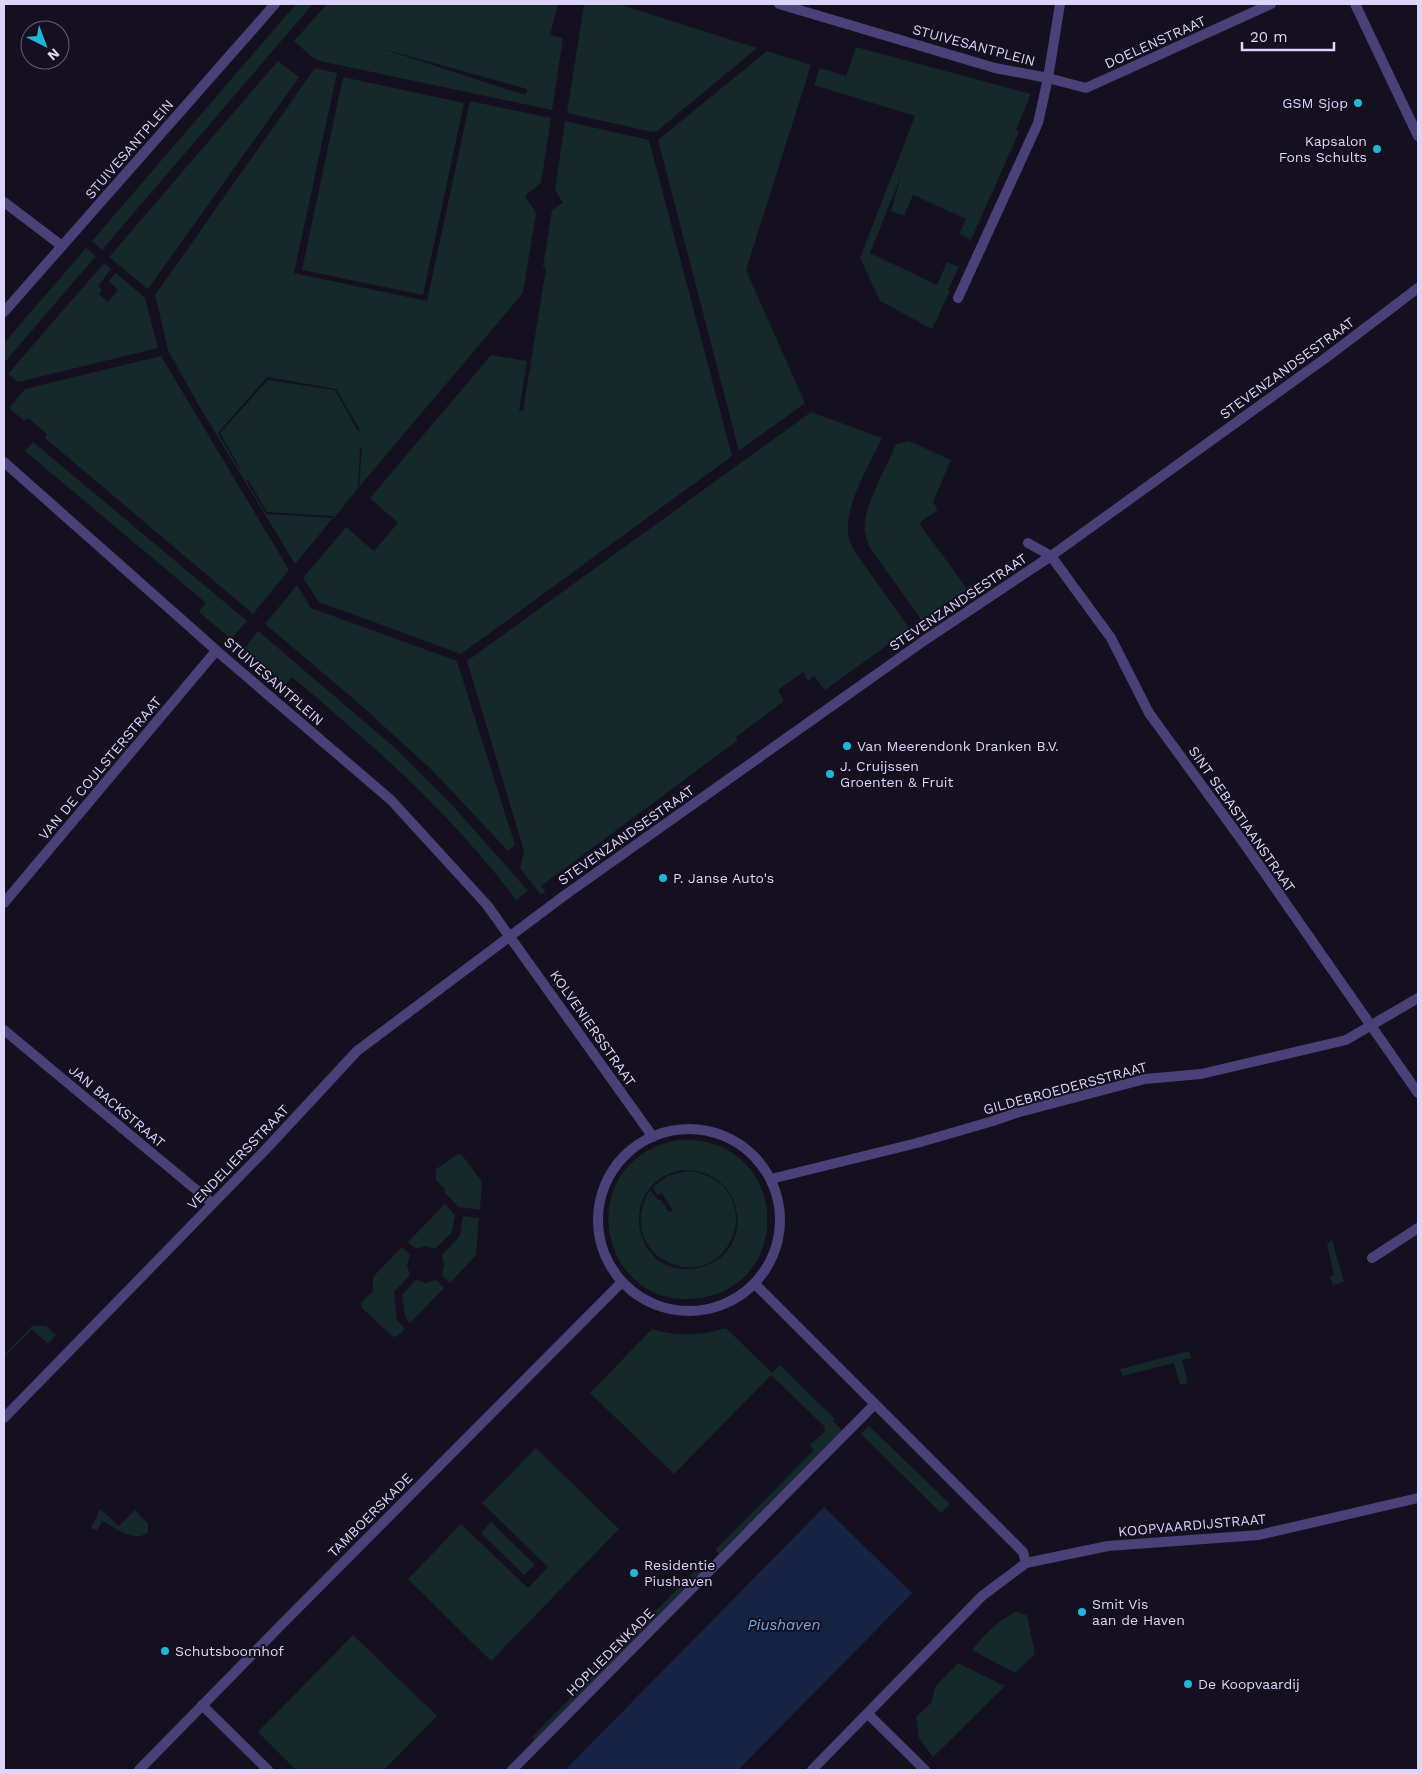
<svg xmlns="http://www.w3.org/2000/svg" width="1422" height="1774" viewBox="0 0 1422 1774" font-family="'Work Sans',sans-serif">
<rect width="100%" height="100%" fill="#14101f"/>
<g fill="#142729" fill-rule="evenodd">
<polygon points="296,4 313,4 102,250 92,241"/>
<path d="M327,4h231l-8,31 13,3 -11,72 -232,-49 -7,-3 -19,-17zM380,48l147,41h1l-3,6z"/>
<polygon points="584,4 618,4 757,48 657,131 652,132 567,113"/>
<polygon points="856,47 1031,94 1016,130 1019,132 971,240 959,234 966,219 913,195 904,216 891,211 901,176 870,253 937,285 947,262 959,267 948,290 950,291 932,329 880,301 860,258 915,116 814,85 820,68 846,76"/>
<polygon points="767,51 811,65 746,270 805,403 739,451 658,140"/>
<polygon points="278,61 299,77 148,289 109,257"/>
<path d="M315,68l22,5 -43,200 133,28 43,-200 81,17 -10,65 -16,13 11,17 -13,80 -164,194 3,-39h-2l-2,39h1l-25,31 -1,-2 -66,-4 -19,-32h-2l20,34 67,4 -38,46 -96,-158 -31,-56 -13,-55zM267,377l69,12 24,41 -2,1 -23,-41 -67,-10 -48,53 20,35 -1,1 -21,-36z"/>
<polygon points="343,77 464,103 423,295 302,270"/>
<polygon points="565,121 649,140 732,456 461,654 319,602 303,578 346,527 374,551 398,523 370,498 491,355 527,361 519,410 523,411 546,268 543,267 552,210 563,203 555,190"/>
<polygon points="86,248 96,256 4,363 4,343"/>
<polygon points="104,263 111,269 98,286 102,290 99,294 108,302 118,290 109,281 116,273 145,298 158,348 18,382 8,374"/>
<polygon points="161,356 289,570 253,614 45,438 47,434 28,418 24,421 9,408 25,389"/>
<path d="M811,412l71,26c-11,23 -36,66 -34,91 0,8 3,16 7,23l55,77 -85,61 -11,-14 -6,5 -5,-9 -25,18 6,11 -48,36 2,3 -197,146 5,5 -5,4 -21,-27 4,-17 -57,-190z"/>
<path d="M909,441l42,19 -18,42 5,8 -19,13 48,66 -45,32 -52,-73c-3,-9 -7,-17 -5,-27 3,-22 22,-55 31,-77z"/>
<polygon points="33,442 247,621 231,639 199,612 206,603 25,451"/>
<polygon points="297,585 311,608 457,661 515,845 508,851 433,771 355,700 265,624"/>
<path d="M258,631l135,115 60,60 75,85 -12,9c-63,-85 -143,-155 -224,-223l-7,8 -42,-35z"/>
<path d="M678,1140c111,-6 119,144 22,158 -103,15 -131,-138 -22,-158zM682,1170c67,-2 75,87 15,98 -66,12 -82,-86 -15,-98z"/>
<polygon points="458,1154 462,1155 482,1182 480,1210 459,1207 445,1193 445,1189 436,1180 436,1169"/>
<path d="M686,1171c20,1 38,10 46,29 6,13 5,28 -1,40 -27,58 -120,15 -81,-50l8,10h3l8,12 4,-1 -11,-18 -5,2 -4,-8 15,-11z"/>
<polygon points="445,1204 455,1215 452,1232 435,1249 426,1246 416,1249 408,1242"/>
<polygon points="463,1216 479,1218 476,1255 450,1283 442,1275 444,1265 442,1255 460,1236"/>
<polygon points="1332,1240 1344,1282 1333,1285 1330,1276 1334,1275 1327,1244"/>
<polygon points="402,1247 410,1255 407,1265 410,1275 394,1292 397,1320 405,1329 397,1336 393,1337 361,1307 361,1303 373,1291 373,1277"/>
<polygon points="416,1280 426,1283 436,1280 444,1288 410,1323 405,1317 402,1295"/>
<polygon points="32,1326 46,1326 56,1335 48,1344 32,1329 4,1357 4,1355"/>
<path d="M726,1328l46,45 8,-8 55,54 -2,2 9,9 -123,124 -4,-4 99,-100 -4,-5 15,-14v-4l-54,-52 -97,99 -84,-81 62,-64c26,8 49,7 74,-1z"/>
<polygon points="1189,1351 1191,1358 1182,1360 1188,1383 1180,1385 1174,1363 1122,1376 1120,1369"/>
<polygon points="869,1426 950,1504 941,1513 861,1434"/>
<polygon points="536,1448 619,1529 491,1661 408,1579 461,1524 528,1588 548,1567 482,1503"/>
<path d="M100,1509l19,17 16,-16 13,14v8c-12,12 -34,-5 -46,-11l-5,10 -6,-3z"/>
<polygon points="491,1522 535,1565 524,1575 481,1533"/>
<polygon points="697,1569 701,1573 536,1741 532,1737"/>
<path d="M1016,1612l11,3 8,39 -20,19 -43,-23c13,-16 25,-29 44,-38z"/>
<polygon points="353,1635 437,1716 384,1770 296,1770 258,1732"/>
<polygon points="958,1663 1005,1686 933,1757 919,1738 916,1717 931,1703 935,1687"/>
</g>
<polygon fill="#162343" points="853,1455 953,1552 944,1561 738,1770 544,1770"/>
<polygon fill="#14101f" points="853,1455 953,1552 912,1593 824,1507 565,1770 544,1770"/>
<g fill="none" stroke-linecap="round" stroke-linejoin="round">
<g stroke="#494178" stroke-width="10">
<polyline points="779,4 995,68 1048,78 1038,123 958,298"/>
<polyline points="1060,4 1048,78 1086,88 1271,4"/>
<polyline points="4,202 62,246"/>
<polyline points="4,312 275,4"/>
<polyline points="4,462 225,658 391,800 487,905 653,1137"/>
<polyline points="1028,543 1051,556 1111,638 1149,713 1243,842 1418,1093"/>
<polyline points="4,903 216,651"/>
<polyline points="4,1030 212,1203"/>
<circle cx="689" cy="1220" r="91"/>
<polyline points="771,1179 917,1143 993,1121 1016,1113 1145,1079 1201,1074 1346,1040 1418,998"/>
<polyline points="1372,1258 1418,1228"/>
<polyline points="755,1284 1023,1552 1026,1563"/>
<polyline points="4,1418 268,1147 357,1051 565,895 925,640 1051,556 1327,357 1418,288"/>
<polyline points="202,1705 268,1770"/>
<polyline points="868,1714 925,1770"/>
<polyline points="139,1770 281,1625 622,1282"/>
<polyline points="512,1770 875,1404"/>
<polyline points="812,1770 982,1596 1026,1563 1108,1546 1259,1535 1418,1498"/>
</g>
<polyline stroke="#494178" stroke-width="10" points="1355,4 1418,136"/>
</g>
<g fill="#1fb6da" stroke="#14101f" stroke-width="2">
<circle cx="1358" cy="103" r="5"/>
<circle cx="1377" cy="149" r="5"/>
<circle cx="847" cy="746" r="5"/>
<circle cx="830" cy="774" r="5"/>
<circle cx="663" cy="878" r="5"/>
<circle cx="634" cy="1573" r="5"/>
<circle cx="1082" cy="1612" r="5"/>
<circle cx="165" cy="1651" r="5"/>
<circle cx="1188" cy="1684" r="5"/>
</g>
<g text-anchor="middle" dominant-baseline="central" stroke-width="4" stroke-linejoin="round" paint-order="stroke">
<g font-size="14" fill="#dcd4f9" stroke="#14101f">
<text transform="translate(1155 42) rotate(-24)">DOELENSTRAAT</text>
<text transform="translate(974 45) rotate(15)">STUIVESANTPLEIN</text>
<text transform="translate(129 149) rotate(-49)">STUIVESANTPLEIN</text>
<text transform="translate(1287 368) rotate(-36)">STEVENZANDSESTRAAT</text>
<text transform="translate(958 602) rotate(-34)">STEVENZANDSESTRAAT</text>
<text transform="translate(274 681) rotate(41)">STUIVESANTPLEIN</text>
<text transform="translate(100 768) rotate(-50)">VAN DE COULSTERSTRAAT</text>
<text transform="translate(1242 819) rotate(55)">SINT SEBASTIAANSTRAAT</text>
<text transform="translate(626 835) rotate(-35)">STEVENZANDSESTRAAT</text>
<text transform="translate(593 1028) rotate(55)">KOLVENIERSSTRAAT</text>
<text transform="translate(1065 1088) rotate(-15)">GILDEBROEDERSSTRAAT</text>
<text transform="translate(117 1106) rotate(40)">JAN BACKSTRAAT</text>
<text transform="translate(238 1157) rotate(-46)">VENDELIERSSTRAAT</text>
<text transform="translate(370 1515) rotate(-45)">TAMBOERSKADE</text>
<text transform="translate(1192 1525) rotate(-5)">KOOPVAARDIJSTRAAT</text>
<text transform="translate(610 1652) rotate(-45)">HOPLIEDENKADE</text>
</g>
<g font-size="14" fill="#dcd4f9" stroke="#14101f" text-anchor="start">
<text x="1348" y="103" text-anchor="end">GSM Sjop</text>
<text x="1367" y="141" text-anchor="end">Kapsalon<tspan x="1367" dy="16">Fons Schults</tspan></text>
<text x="857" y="746">Van Meerendonk Dranken B.V.</text>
<text x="840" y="766">J. Cruijssen<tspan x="840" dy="16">Groenten &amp; Fruit</tspan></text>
<text x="673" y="878">P. Janse Auto's</text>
<text x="644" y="1565">Residentie<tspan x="644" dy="16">Piushaven</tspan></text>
<text x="1092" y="1604">Smit Vis<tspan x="1092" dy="16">aan de Haven</tspan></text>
<text x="175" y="1651">Schutsboomhof</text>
<text x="1198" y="1684">De Koopvaardij</text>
</g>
<g font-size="15" font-style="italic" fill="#71a7eb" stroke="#14101f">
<text x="784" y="1625">Piushaven</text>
</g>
</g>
<rect width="1422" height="1774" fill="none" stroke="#dcd4f9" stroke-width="10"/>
<g transform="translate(45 45) rotate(138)"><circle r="24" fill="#14101f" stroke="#645e76"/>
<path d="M0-4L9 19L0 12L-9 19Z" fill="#1fb6da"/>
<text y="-8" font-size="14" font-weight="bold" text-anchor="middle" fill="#dcd4f9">N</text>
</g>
<path d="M1242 42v8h92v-8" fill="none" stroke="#dcd4f9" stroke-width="2.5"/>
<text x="1250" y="42" font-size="15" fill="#dcd4f9" stroke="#14101f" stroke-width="4" paint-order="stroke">20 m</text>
</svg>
